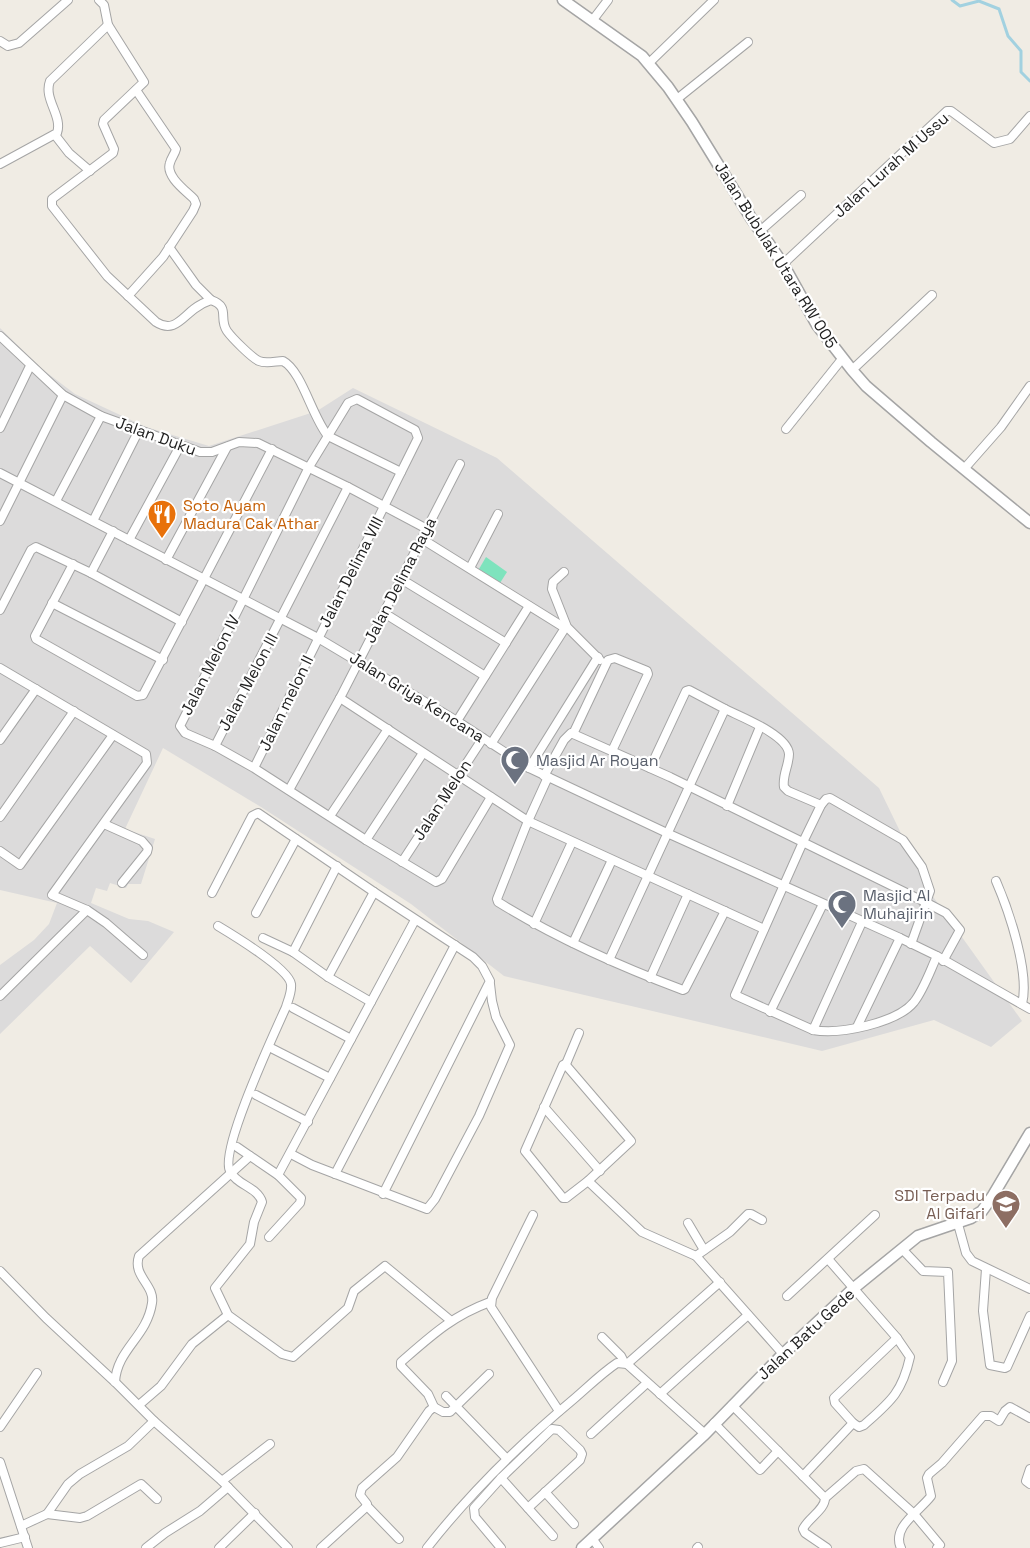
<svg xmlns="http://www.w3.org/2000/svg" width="1030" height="1548" viewBox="0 0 1030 1548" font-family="'Space Grotesk',sans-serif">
<rect width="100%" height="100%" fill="#f0ece4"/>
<polygon fill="#dcdbdb" points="0,328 42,369 75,394 146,427 209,446 317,411 353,388 497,458 879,788 929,891 1022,1021 991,1047 934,1020 822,1051 504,976 411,904 261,807 163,748 125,829 155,839 141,884 128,884 126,888 110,883 107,891 96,888 91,903 129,919 148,921 174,932 131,983 90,946 0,1034 0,965 34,940 49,924 57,903 0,890"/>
<polygon fill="#7ee3bd" points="486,557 507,572 500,583 479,569"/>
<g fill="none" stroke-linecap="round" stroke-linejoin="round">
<polyline stroke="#a2d1e0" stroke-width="3" points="952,0 960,6 979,1 999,9 1008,36 1021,51 1021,72 1030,81"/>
<g stroke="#a5a5a5" stroke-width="10">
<g id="minor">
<path d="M99,0l5,5 4,20 36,57 -40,38 -1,4 11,25 -1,4 -61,46v7l55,70 49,46c17,11 25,-3 38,-13 5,-4 11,-7 17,-9 20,7 7,18 16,31 5,7 25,27 32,30 7,3 17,0 24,0 19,10 29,56 45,75l73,36"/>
<polyline points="592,21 608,0"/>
<polyline points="0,41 8,46 19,43 68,0"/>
<polyline points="649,63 714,0"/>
<polyline points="677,99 748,42"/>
<polyline points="55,135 69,153 90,171"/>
<path d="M0,164l57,-31c6,-17 -14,-34 -7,-52l58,-56"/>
<polyline points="760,231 801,195"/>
<polyline points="169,247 196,285 211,300"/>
<polyline points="783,264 947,111 951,111 994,143 1010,139 1030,116"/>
<path d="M128,296l35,-39 30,-46 3,-7 -2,-5c-8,-8 -29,-23 -24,-36 1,-5 5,-9 6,-14l-40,-59"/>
<polyline points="0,336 63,395 101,416 200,452 212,452 239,442 258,443 348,487 427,529"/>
<polyline points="852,370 932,295"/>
<polyline points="0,428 30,366"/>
<polyline points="786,429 842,359"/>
<polyline points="964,469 1001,427 1030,386"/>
<polyline points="0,473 318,638 457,721 529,768 667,833 900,938 937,956 1030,1009"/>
<polyline points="56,501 101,416"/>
<polyline points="0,521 63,395"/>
<polyline points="93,521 139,430"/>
<polyline points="422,539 565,628 491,744"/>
<polyline points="129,540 180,446"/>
<polyline points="166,560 227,447"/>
<polyline points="73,564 35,636 36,639 137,696 143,695 272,449"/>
<polyline points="470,568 498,514"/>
<polyline points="564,572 553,582 552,589 567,627 600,660"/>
<polyline points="91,573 113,531"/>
<polyline points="401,579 506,643"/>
<polyline points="52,603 163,660"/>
<polyline points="0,610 31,550 36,547 91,573 182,622"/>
<polyline points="384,613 485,676"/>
<polyline points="0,668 146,754 147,763 52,895 87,910 106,923 143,955"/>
<polyline points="340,698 528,821 764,929"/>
<path d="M725,709c16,8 63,26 64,45 0,11 -7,22 -5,33l4,4 33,14"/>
<polyline points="457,721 529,606"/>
<polyline points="573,734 608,660 615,658 647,671 648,674 612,751"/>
<polyline points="0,740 36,689"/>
<polyline points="215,746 348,487"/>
<polyline points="254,768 418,438 415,430 357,399 348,403 309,467 180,726 185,733 215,746 254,768 366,840 436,882 442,879 491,797"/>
<polyline points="529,768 598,657"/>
<polyline points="544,776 564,740 571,733 670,777 927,903 946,913 960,930 943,961"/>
<path d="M548,777l-20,44 -31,78 1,3c58,36 121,64 185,88l2,-1 40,-78"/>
<polyline points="289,790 340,698 460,464"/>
<polyline points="727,806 760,727"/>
<polyline points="330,816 388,729"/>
<polyline points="0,817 74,711"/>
<polyline points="104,824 142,841 148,848 147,852 122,883"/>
<polyline points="366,840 423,753"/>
<polyline points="0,851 20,865 113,735"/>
<polyline points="402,862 483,738"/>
<path d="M996,881c13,30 34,92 26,123"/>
<polyline points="212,893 252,816 258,813 374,892"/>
<polyline points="256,913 296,839"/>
<polyline points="534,924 572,842"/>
<path d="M218,926c15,9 71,43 73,58 1,8 -3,16 -5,23 -11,25 -67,144 -56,164 6,14 28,16 32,31l-8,20 -4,22 -35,44 13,27 54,39 11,3 55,-49 6,-17 31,-25 65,54"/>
<polyline points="263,938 293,952 328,977 371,1002"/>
<polyline points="573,943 612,860"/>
<path d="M911,944l19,-53 -8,-24 -19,-27 -73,-42 -4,1 -5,6 -18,37 -68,153 78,35c26,5 84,-7 101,-28 10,-13 16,-31 23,-46"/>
<polyline points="293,952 337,866"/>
<polyline points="609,960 725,709 689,690 686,691 650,768"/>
<polyline points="328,977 374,892 473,957 482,966 490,981 383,1194"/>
<polyline points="650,978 688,894"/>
<polyline points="0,996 87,910"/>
<polyline points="293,1008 351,1039"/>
<polyline points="770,1012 823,904"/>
<polyline points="857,1027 900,938"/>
<polyline points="813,1030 862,922"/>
<polyline points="273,1049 330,1078"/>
<polygon points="565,1064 631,1141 588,1181 566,1198 563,1198 525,1151 563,1065"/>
<polyline points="566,1064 579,1033"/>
<polyline points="256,1095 308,1122"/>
<polyline points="544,1107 600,1171"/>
<polyline points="237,1147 278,1175 301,1198 300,1203 269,1237"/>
<polyline points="291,1154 312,1165 427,1209 435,1199 479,1116 510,1045 496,1017 492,1001 490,984"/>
<polyline points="335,1174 455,945"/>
<polyline points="278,1175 415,920"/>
<polyline points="588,1181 642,1232 696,1256 783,1354"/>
<polyline points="533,1215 492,1298 491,1307 559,1411"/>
<polyline points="688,1223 704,1250"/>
<polyline points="958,1224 966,1253 972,1261 1030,1289"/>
<polyline points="902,1249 923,1271 948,1272 952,1361 943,1382"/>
<polyline points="696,1256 730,1232 748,1214 751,1214 762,1220"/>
<path d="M828,1259l69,79 13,19c-8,36 -20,45 -46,68l-5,2 -6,-4"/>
<polyline points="986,1269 983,1311 990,1365 1005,1368 1007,1367 1030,1316"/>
<polyline points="0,1271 46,1318 115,1382 154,1421 222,1481 288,1548"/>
<polyline points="787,1296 875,1215"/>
<polyline points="602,1337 621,1356 624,1362"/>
<polyline points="627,1364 720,1282"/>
<path d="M115,1382c2,-33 32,-45 37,-79 3,-18 -20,-27 -13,-47l111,-100"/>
<polyline points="660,1394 748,1315"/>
<polyline points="446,1396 507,1459"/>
<polyline points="139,1405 161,1386 192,1344 228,1315"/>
<path d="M732,1405l93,93c0,12 -17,20 -22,31l2,4 22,15"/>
<path d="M434,1407l-6,-13 -27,-28v-4c30,-26 51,-46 89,-60"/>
<polyline points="714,1423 760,1470 778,1451"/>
<polyline points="0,1427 37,1373"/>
<polyline points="591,1434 647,1383"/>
<polyline points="0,1462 28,1548"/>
<polyline points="1030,1469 1026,1481 1030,1484"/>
<polyline points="803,1476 853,1423 835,1403 834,1398 897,1338"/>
<polyline points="501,1478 553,1536"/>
<polyline points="222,1481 270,1444"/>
<polyline points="545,1492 574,1524"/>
<polyline points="825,1498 856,1471 864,1469 914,1514 940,1545 937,1548"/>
<polyline points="367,1506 399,1539"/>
<polyline points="47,1514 80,1518 87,1516 141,1484 157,1499"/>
<polyline points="21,1526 47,1514 68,1484 80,1474 128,1446 154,1421"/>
<polyline points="592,1538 599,1548"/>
<polyline points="0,1543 25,1537"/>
<polyline points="146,1548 165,1533 200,1511 228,1487"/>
<polyline points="219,1548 255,1513"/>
<polyline points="321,1548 365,1508 367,1504 360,1495 362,1488 397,1457 429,1411 434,1407 443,1412 450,1412 489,1374"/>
<path d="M427,1548c43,-55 94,-105 148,-150 14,-12 27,-25 42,-35l10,1 78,70"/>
<polyline points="501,1548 475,1517 474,1508 501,1478 552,1429 559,1430 580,1450 582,1454 580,1460 528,1508"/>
<polyline points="697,1548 698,1547"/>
<path d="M901,1548c-10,-21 19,-37 30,-52l-4,-18 2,-4 13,-11 41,-47h8l8,5 6,-10 5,-4 20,11"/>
</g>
</g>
<g stroke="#a5a5a5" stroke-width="13">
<g id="tertiary">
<polyline points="563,0 642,56 668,87 692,122 751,218 783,264 817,325 852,370 866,386 931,442 1030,523"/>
<polyline points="582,1548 705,1434 783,1354 854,1288 918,1236 971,1218 982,1211 992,1197 1030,1133"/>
</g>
</g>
<use href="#minor" stroke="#fff" stroke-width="8"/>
<use href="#tertiary" stroke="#fff" stroke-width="10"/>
</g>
<defs>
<g id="restaurant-pin" transform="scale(1.5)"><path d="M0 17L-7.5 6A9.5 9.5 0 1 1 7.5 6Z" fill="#e8710a" stroke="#fff"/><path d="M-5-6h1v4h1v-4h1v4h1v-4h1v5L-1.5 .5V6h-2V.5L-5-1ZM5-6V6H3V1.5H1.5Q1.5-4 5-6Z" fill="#fff"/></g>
<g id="mosque-pin" transform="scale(1.5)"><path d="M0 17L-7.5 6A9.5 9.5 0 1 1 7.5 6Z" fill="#6b7280" stroke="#fff"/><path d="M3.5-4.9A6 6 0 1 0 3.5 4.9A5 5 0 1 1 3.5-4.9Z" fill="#fff"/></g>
<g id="school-pin" transform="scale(1.5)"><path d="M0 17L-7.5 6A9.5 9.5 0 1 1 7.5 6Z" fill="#8d6e63" stroke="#fff"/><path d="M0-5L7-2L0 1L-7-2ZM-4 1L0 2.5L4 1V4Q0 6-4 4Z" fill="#fff"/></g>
</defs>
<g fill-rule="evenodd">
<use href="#restaurant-pin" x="162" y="514"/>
<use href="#mosque-pin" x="515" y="760"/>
<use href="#mosque-pin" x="842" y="904"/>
<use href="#school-pin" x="1006" y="1204"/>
</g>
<g text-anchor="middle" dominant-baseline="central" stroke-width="4.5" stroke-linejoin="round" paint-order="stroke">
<g font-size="16" fill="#1e1e1e" stroke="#fff">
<text transform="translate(891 165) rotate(-42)">Jalan Lurah M Ussu</text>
<text transform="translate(776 255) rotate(58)">Jalan Bubulak Utara RW 005</text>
<text transform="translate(156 436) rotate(20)">Jalan Duku</text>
<text transform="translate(351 572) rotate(-63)">Jalan Delima VIII</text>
<text transform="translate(400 580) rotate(-63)">Jalan Delima Raya</text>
<text transform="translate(210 665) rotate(-63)">Jalan Melon IV</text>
<text transform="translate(248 682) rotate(-62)">Jalan Melon III</text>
<text transform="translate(417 697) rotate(32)">Jalan Griya Kencana</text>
<text transform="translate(286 703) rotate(-64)">Jalan melon II</text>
<text transform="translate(442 800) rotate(-57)">Jalan Melon</text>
<text transform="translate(806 1334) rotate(-43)">Jalan Batu Gede</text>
</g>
<g font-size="16" fill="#c56008" stroke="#fff" text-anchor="start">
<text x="183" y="505">Soto Ayam<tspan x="183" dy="18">Madura Cak Athar</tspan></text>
</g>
<g font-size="16" fill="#5b616d" stroke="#fff" text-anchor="start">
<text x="536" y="760">Masjid Ar Royan</text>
<text x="863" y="895">Masjid Al<tspan x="863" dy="18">Muhajirin</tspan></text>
</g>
<g font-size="16" fill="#785e54" stroke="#fff" text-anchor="end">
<text x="985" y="1195">SDI Terpadu<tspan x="985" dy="18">Al Gifari</tspan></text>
</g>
</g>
</svg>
